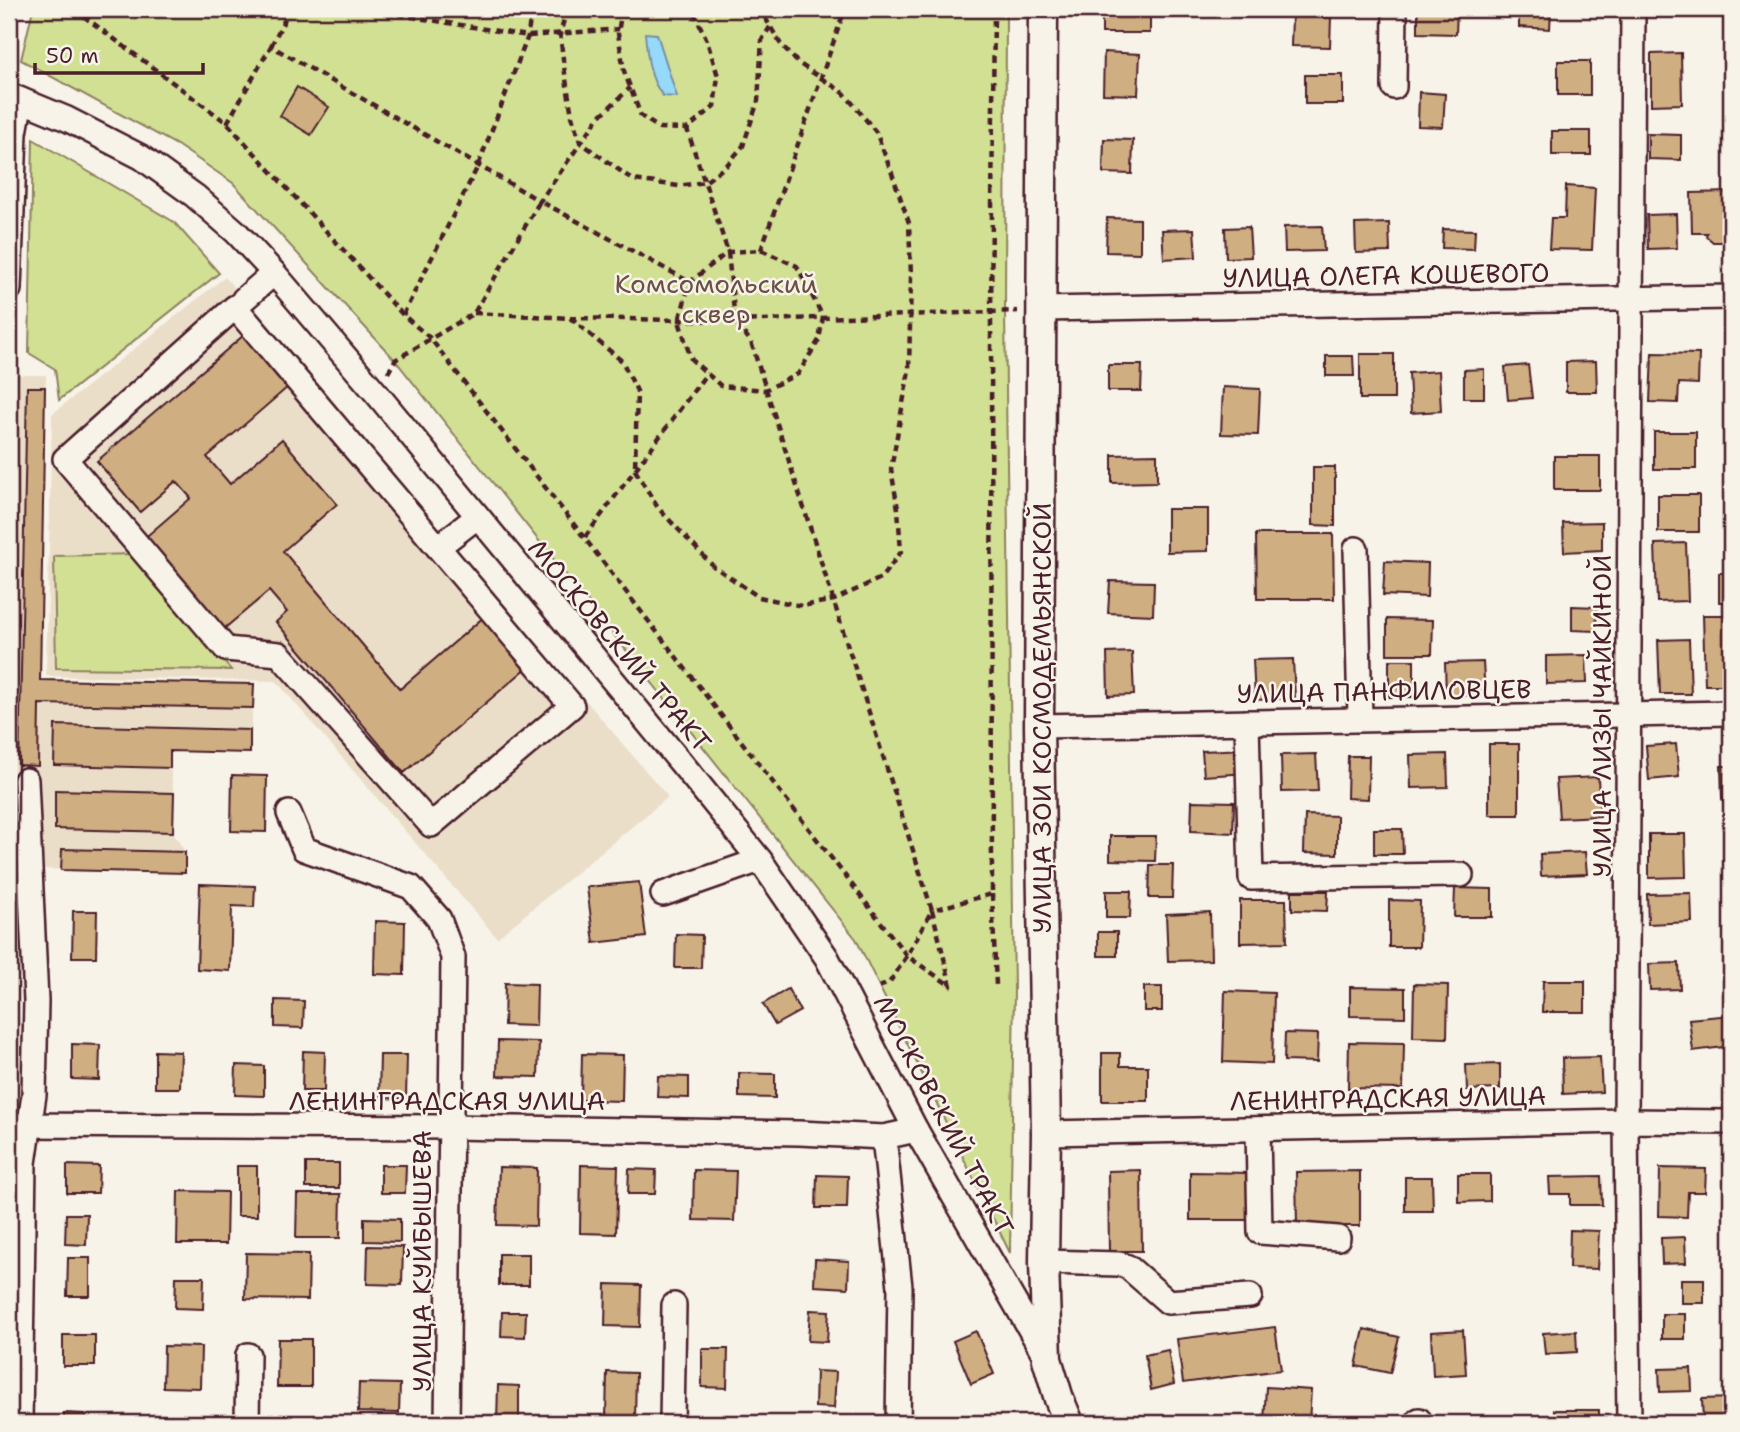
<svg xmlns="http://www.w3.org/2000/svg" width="1740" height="1432" viewBox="0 0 1740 1432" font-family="'Shantell Sans',sans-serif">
<rect width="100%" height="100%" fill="#f7f3e8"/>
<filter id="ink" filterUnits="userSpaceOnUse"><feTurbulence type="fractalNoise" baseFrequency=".0143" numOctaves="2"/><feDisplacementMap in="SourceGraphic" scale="14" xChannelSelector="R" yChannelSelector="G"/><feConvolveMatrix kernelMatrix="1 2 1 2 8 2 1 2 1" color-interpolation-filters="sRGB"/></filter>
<g filter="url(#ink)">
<g fill="#ebdec9">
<polygon points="225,277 668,797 497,938 276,681 46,676 52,414"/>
<polygon points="9,375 46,375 40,679 254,684 250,753 171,751 170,768 174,793 173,832 185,852 185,873 41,869 40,802 9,801"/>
</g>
<g fill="#d2e094" stroke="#8e8060" stroke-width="2">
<polygon points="33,9 1006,9 1005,312 1014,991 1010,1253 856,939 395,360 233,183 177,145 21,60"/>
<polygon points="33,139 174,222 219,273 59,400 55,369 29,353"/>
<polygon points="134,554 231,670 56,668 54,556"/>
</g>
<path fill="#96d9f8" stroke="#788fa6" stroke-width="2" d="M645,33l12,1 20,63 -14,-1c-14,-16 -16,-42 -18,-63z"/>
<g fill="#cfae82" stroke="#4a1f2b" stroke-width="2">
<rect x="1102" y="9" width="48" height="24"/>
<polygon points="1418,9 1457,9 1456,34 1418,33"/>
<polygon points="1519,9 1551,9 1550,29 1519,27"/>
<polygon points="1292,17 1331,17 1330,47 1291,46"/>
<polygon points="1104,52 1140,54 1138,95 1103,94"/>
<polygon points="1681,53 1682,104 1651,105 1651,54"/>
<rect x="1558" y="61" width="32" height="34"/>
<rect x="1305" y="75" width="38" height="29"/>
<polygon points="297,87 329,107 311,135 280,116"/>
<polygon points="1419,92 1445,94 1443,127 1418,126"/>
<rect x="1552" y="131" width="39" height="24"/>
<polygon points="1648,134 1681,135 1681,160 1648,159"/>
<polygon points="1104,139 1133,140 1132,174 1103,173"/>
<polygon points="1566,186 1595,188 1592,250 1549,249 1551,218 1565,218"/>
<polygon points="1731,192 1731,233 1729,236 1723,242 1713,242 1706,236 1707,233 1692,233 1691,193"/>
<polygon points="1676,214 1677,248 1648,249 1647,215"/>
<polygon points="1107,218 1140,219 1140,253 1106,252"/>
<polygon points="1389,223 1390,252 1356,253 1355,224"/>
<polygon points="1322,226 1324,251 1285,252 1284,227"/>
<polygon points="1249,227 1251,257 1226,258 1225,228"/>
<polygon points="1194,229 1196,257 1164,259 1162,230"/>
<polygon points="1443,229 1475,230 1474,249 1442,248"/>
<polygon points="244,335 288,387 207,457 230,484 282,439 337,504 283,551 400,689 485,616 528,667 404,773 276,622 287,612 269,591 219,633 141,541 191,498 176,481 140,512 97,461"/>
<polygon points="1652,353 1699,354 1698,384 1679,383 1678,403 1650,402"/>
<rect x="1360" y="354" width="34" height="45"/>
<polygon points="1326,356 1353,356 1354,376 1326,376"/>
<polygon points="1596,361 1597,392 1566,392 1566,362"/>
<polygon points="1108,365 1142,365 1141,391 1108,391"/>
<polygon points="1528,365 1532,398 1508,400 1505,367"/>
<polygon points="1484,369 1484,398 1464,398 1464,370"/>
<polygon points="1439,371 1441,411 1411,413 1409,373"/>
<polygon points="27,387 45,387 40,680 254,684 253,708 39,704 38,766 19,765"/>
<polygon points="1223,387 1260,389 1258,435 1221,434"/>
<rect x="1654" y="432" width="42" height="37"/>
<polygon points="1157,454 1157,482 1112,483 1112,455"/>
<rect x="1554" y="456" width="46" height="34"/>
<polygon points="1313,467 1335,467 1335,526 1313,525"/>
<rect x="1658" y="495" width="41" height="37"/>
<polygon points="1167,509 1208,509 1208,551 1167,552"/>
<polygon points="1602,522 1602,550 1564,552 1563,523"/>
<polygon points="1256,534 1333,534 1334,599 1257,599"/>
<polygon points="1686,543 1688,601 1657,602 1655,544"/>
<polygon points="1385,561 1428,563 1427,597 1383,595"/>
<rect x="1719" y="573" width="12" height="29"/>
<polygon points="1110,581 1154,582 1153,615 1108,613"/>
<polygon points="1572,606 1597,607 1596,631 1572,630"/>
<polygon points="1703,615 1731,615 1730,685 1705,685"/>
<polygon points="1387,619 1433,620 1432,654 1387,654"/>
<polygon points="1689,639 1691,694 1660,694 1658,640"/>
<polygon points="1132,652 1134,695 1108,696 1107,653"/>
<polygon points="1586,655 1587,683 1546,684 1546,656"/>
<polygon points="1293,659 1295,698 1255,700 1253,660"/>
<rect x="1389" y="660" width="25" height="37"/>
<polygon points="1483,662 1485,695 1446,696 1445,663"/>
<polygon points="55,725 250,730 250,753 170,751 170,768 54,765"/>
<rect x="1489" y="744" width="30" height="71"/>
<polygon points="1676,744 1679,777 1649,780 1646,746"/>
<polygon points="1245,749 1247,773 1204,776 1202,751"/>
<polygon points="1316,754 1318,791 1282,792 1281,755"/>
<polygon points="1447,754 1448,787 1411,788 1410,755"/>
<polygon points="1348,756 1369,756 1368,799 1347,798"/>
<polygon points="1721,766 1731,766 1731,798 1722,799"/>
<polygon points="232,775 267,776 266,832 231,831"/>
<polygon points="1598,777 1600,816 1559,818 1556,779"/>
<polygon points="55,790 174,793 173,832 55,829"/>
<polygon points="1192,801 1234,802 1233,833 1191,831"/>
<polygon points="1305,815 1337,816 1337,854 1304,853"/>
<polygon points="1374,829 1402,829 1403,854 1374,854"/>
<polygon points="1649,834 1685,834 1686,877 1649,878"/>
<polygon points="1110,836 1156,836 1155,861 1110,860"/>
<polygon points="62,849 185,852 185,873 61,870"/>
<polygon points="1585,852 1587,874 1541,876 1540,854"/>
<polygon points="1150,865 1173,865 1172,898 1149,898"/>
<polygon points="639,882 646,937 594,943 587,887"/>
<polygon points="200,884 255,886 254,907 232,906 230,971 197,969"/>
<polygon points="1455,888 1492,889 1492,917 1454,917"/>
<polygon points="1106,891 1131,891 1130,918 1106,918"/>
<polygon points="1292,891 1328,891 1327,911 1292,910"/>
<polygon points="1691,893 1692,922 1648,924 1647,894"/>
<polygon points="1240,900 1286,900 1287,942 1240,943"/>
<polygon points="1389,900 1420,901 1419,947 1389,947"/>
<polygon points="73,911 97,911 96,957 72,957"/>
<polygon points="1210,912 1211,960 1168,961 1166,914"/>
<polygon points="375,921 405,922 404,975 374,974"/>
<rect x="1098" y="932" width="19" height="24"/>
<polygon points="676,934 702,935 701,968 675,968"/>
<polygon points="1679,963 1680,989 1650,990 1649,964"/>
<polygon points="1543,981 1585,981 1585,1012 1542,1012"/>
<polygon points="505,983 537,984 536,1026 504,1025"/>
<polygon points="1414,984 1448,985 1447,1038 1413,1037"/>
<rect x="1144" y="987" width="18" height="24"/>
<polygon points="1350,987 1405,988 1405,1017 1350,1016"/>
<polygon points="788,989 800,1011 775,1025 763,1004"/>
<polygon points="1225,991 1274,993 1272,1064 1223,1062"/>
<polygon points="275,1000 304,1001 303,1028 275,1027"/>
<polygon points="1731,1015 1731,1046 1693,1051 1689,1019"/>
<polygon points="1285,1033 1318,1034 1317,1062 1284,1061"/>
<polygon points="498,1041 539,1042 538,1077 497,1076"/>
<polygon points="1349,1042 1404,1043 1403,1089 1348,1088"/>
<polygon points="72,1044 100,1045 99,1080 72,1079"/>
<polygon points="155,1051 181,1052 180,1088 155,1088"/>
<polygon points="303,1051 325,1052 324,1091 302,1091"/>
<polygon points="1102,1053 1120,1053 1120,1066 1148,1066 1148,1101 1102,1101"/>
<polygon points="582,1054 623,1055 622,1101 581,1100"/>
<polygon points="380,1055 407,1055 406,1099 379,1098"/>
<polygon points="1600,1057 1602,1092 1563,1094 1562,1058"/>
<polygon points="1500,1064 1500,1089 1467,1090 1466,1065"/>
<polygon points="236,1065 264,1066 264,1096 235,1095"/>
<polygon points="739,1073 775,1074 775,1098 739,1097"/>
<polygon points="658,1076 689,1077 689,1098 657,1097"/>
<rect x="306" y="1163" width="33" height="25"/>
<polygon points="67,1165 99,1166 98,1193 67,1193"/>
<polygon points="381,1165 406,1165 405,1193 381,1193"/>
<polygon points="581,1165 618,1166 616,1234 580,1233"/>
<rect x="237" y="1166" width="20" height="50"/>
<polygon points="499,1167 537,1168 536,1226 497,1225"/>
<polygon points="1660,1168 1706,1169 1705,1192 1688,1192 1687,1217 1659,1216"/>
<polygon points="629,1169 656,1170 655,1194 628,1194"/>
<polygon points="694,1170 736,1171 734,1221 693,1220"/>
<polygon points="1141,1170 1142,1251 1109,1251 1108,1171"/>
<polygon points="1360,1171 1360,1226 1297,1226 1296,1172"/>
<polygon points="1190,1172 1251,1173 1251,1220 1190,1220"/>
<polygon points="1458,1174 1490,1174 1490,1201 1458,1202"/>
<polygon points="817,1175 848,1176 847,1208 816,1208"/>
<polygon points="1601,1176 1602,1205 1570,1205 1570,1194 1550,1194 1549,1177"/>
<polygon points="1405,1177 1432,1177 1433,1211 1405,1211"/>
<polygon points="178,1191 227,1192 226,1244 177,1244"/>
<polygon points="297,1194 341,1194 340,1238 296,1238"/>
<polygon points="66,1214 87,1214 86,1245 65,1244"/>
<polygon points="364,1218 400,1219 400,1242 364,1241"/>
<polygon points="1570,1230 1599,1231 1597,1269 1569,1268"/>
<polygon points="1685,1237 1686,1263 1662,1264 1661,1238"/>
<polygon points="368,1246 403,1247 402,1285 367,1284"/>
<polygon points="246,1253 309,1254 308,1300 245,1299"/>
<rect x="499" y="1254" width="30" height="31"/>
<polygon points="68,1258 90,1258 90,1296 67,1296"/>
<polygon points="815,1259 849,1261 848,1288 814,1286"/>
<polygon points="176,1277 204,1277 203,1309 175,1308"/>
<rect x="1681" y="1279" width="23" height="24"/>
<polygon points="606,1284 641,1285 640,1327 605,1326"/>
<polygon points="810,1310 829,1311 827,1342 808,1341"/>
<polygon points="502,1312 526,1312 525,1337 501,1336"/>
<rect x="1662" y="1314" width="23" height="25"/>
<polygon points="1275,1327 1281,1370 1183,1383 1177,1339"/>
<polygon points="1364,1329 1399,1337 1390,1373 1356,1366"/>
<polygon points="1463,1330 1466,1374 1433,1376 1431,1332"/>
<polygon points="976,1331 994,1374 971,1384 953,1341"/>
<polygon points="1576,1331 1577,1352 1545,1354 1543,1333"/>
<rect x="63" y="1335" width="32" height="31"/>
<polygon points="278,1339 311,1339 311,1387 277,1387"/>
<polygon points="164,1346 201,1347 200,1388 163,1387"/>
<polygon points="702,1349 728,1349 727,1388 702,1387"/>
<polygon points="1168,1350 1174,1384 1151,1390 1145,1355"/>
<polygon points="1691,1368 1692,1391 1660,1392 1659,1369"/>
<polygon points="816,1371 836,1372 834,1408 815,1407"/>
<polygon points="607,1372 636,1373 635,1418 606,1418"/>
<polygon points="359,1383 400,1384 399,1413 358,1412"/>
<polygon points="498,1385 519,1386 519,1422 497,1422"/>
<polygon points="1266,1387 1311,1390 1309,1423 1264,1423"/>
<polygon points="1731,1398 1731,1423 1703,1423 1702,1399"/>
<rect x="1554" y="1410" width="45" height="13"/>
<polygon points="64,1413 85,1414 85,1423 64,1423"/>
</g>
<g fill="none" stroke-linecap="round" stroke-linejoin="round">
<g stroke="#4a1f2b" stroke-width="28">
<g id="minor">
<polyline points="1394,87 1395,9"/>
<polyline points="9,95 67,119 141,157 195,196 236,232 274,273 377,394 692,776 760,860 827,958 916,1130 1047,1359"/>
<polyline points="9,289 15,133 21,100"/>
<polyline points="244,299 274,273"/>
<polygon points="235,307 572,706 431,825 279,654 226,649 65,459"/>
<polyline points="1042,309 1731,297"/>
<polyline points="438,547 477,517"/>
<polyline points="1356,549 1360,719"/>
<polyline points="1247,722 1251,878 1461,875"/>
<polyline points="1039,726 1731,713"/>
<polyline points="289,813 304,849 411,887 439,919 453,957 447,1423"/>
<polyline points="663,894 760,860"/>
<polyline points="9,1125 450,1127 799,1133 884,1137 916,1130"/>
<polyline points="1258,1129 1260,1232 1338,1238"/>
<polyline points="1046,1133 1626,1121 1731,1122"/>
<polyline points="884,1137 900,1287 898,1423"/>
<polyline points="1044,1262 1119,1264 1128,1267 1168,1302 1250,1296"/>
<polyline points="1419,1420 1421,1423"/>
<polyline points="20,1423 24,1163 34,1095 36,1001 26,780"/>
<polyline points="247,1423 248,1355"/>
<polyline points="672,1423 674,1305"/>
<polyline points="1629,1423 1626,1121 1633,9"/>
</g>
</g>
<g stroke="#4a1f2b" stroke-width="33">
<polyline id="major" points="1043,9 1039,726 1046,1133 1044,1262 1047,1359 1059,1399 1069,1423"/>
</g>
<g stroke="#4a1f2b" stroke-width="4.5" stroke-dasharray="7 5" stroke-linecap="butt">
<polyline points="74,9 227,123 403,315 430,338 907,956 932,910 751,342 735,321 728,252 687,129"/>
<polyline points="363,9 528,36 619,29"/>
<polyline points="567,9 560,34 564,67 572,116 580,142 633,180 679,186 705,182 726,166 743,146 758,101 762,40 770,27"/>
<polyline points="622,9 618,33 624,71 641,116 659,128 687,129 714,107 718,76 706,38 692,9"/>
<polyline points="271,46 290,9"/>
<polyline points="227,123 271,46 540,201 599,117 630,88"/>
<polygon points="761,250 797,266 823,317 819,340 798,374 765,390 721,386 691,359 679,321 690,282 728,252"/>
<polyline points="761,250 845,9"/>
<polyline points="474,313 570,318 735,321 1018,311"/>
<polyline points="403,315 478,166 528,36 531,9"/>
<polyline points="570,318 622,361 637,391 635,470 658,508 713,566 759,597 802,606 834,600 881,578 901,552 898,509 891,469 909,370 911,276 909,223 893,176 876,132 844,93 798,63 780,43 760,9"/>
<polyline points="388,373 395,360 474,313 540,201 690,282"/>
<polyline points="585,537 707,373"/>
<polyline points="992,894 996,986"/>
<polyline points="879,987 889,983 907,956 951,986 932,910 992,894 991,312 994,9"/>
</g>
<use href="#minor" stroke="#f7f3e8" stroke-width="23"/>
<use href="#major" stroke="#f7f3e8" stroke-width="28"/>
</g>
</g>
<g text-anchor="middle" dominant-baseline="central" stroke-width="5" stroke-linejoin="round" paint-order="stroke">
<g font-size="26" fill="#4a1f2b" stroke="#f7f3e8">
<text transform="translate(1386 275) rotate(-1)">УЛИЦА ОЛЕГА КОШЕВОГО</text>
<text transform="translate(620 645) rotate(50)">МОСКОВСКИЙ ТРАКТ</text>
<text transform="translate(1384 691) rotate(-1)">УЛИЦА ПАНФИЛОВЦЕВ</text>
<text transform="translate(1601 716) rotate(-90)">УЛИЦА ЛИЗЫ ЧАЙКИНОЙ</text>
<text transform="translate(1041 718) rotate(-90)">УЛИЦА ЗОИ КОСМОДЕМЬЯНСКОЙ</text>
<text transform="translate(1388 1098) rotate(-1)">ЛЕНИНГРАДСКАЯ УЛИЦА</text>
<text x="447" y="1100">ЛЕНИНГРАДСКАЯ УЛИЦА</text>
<text transform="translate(944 1115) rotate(62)">МОСКОВСКИЙ ТРАКТ</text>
<text transform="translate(421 1261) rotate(-90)">УЛИЦА КУЙБЫШЕВА</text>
</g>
<g font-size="26" fill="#6c4f45" stroke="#f7f3e8">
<text x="716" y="283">Комсомольский<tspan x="716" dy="30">сквер</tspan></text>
</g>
</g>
<rect width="1740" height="1432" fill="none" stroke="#f7f3e8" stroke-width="35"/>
<rect x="18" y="18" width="1705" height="1397" fill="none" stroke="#4a1f2b" stroke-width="2.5" filter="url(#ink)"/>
<path d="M35 63v10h168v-10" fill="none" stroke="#4a1f2b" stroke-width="3.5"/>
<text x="46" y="63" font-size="21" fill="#4a1f2b" stroke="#f7f3e8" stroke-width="5" paint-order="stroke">50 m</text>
</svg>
